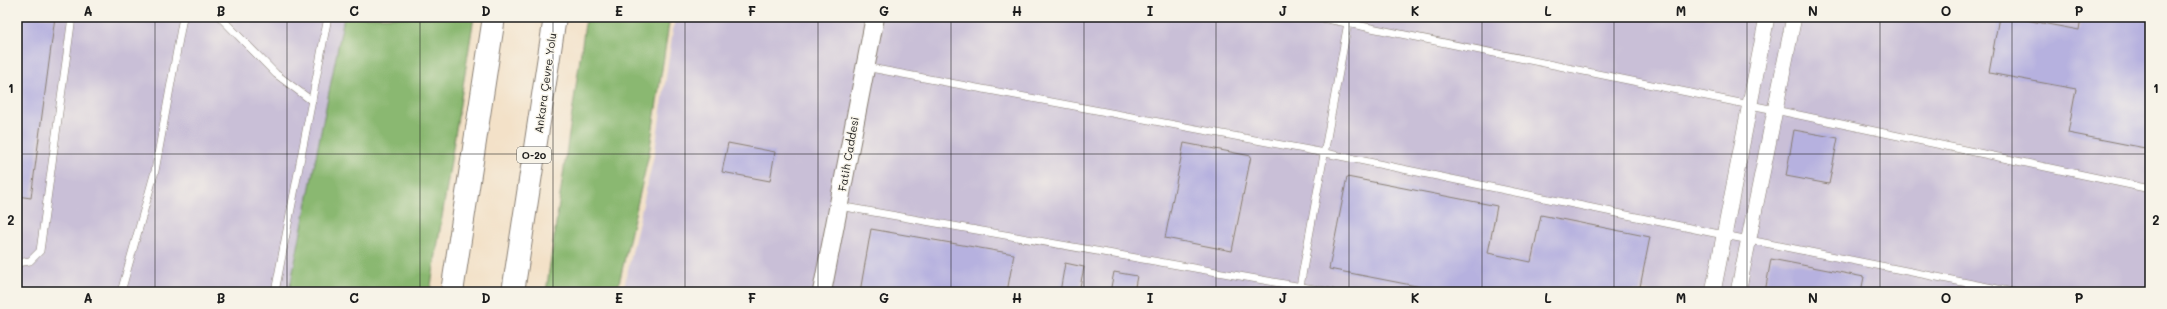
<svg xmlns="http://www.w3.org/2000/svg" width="2167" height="309" viewBox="0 0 2167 309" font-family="Mali,sans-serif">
<rect width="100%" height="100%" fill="#f7f3e8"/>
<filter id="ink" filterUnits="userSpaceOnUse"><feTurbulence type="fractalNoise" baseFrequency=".025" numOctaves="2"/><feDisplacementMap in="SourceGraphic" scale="8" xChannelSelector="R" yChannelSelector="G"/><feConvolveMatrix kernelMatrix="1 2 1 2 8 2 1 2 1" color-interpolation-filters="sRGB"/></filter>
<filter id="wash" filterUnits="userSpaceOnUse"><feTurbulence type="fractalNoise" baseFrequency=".012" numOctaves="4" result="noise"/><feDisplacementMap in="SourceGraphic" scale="16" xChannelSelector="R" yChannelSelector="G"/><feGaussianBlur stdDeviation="0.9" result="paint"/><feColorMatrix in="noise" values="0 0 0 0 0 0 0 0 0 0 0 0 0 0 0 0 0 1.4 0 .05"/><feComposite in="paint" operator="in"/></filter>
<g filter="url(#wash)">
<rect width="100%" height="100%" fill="#f3e1c8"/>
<g fill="#c9bfd7">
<polygon points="17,17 344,17 289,292 17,292"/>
<polygon points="675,17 2150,17 2150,292 623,292 655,151"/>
</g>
<g fill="#8ab871" stroke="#536a46">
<polygon points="344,17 474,17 430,292 289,292"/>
<polygon points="586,17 670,17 649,154 617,292 546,292"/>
</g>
<g id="blocks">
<g fill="#b6b1df">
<polygon points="17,17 55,17 31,198 17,196"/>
<polygon points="1999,17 2010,17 2079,30 2081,17 2150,17 2150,149 2068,133 2076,89 1989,73"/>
<polygon points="1794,130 1838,138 1829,184 1786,176"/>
<polygon points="728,143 775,152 770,181 722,172"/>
<polygon points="1184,143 1251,156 1232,251 1165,238"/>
<polygon points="1347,177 1497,206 1488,253 1531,262 1541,215 1650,237 1639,292 1447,292 1329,269"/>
<polygon points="871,229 1014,254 1007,292 860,292"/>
<polygon points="1771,259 1864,277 1861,292 1765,292"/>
<polygon points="1065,263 1084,267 1079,292 1060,292"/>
<polygon points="1114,272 1137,276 1134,292 1110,292"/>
</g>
</g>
</g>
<g filter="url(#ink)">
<use href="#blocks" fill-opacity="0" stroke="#887e72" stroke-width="1"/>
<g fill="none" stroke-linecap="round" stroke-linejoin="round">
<g stroke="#887e72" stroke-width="8">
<g id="service">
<polyline points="220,17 276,74 312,101"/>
<polyline points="1317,17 1775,110 2150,189"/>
<polyline points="865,67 1325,153 1724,235 2013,292"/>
<polyline points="839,206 1331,292"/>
<polyline points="17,263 30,261 40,251 72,17"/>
<polyline points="121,292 155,171 183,17"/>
<polyline points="275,292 328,17"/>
<polyline points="1299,292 1349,17"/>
</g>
</g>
<g stroke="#887e72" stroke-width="16">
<g id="minor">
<polyline points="1713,292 1767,17"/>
<polyline points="1738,292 1794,17"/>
</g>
</g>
<g stroke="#887e72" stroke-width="20">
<polyline id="tertiary" points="822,292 875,17"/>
</g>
<g stroke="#887e72" stroke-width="24">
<g id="motorway">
<polyline points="452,292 494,17"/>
<polyline points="513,292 555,17"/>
</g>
</g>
<use href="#service" stroke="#fff" stroke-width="7"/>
<use href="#minor" stroke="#fff" stroke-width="15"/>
<use href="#tertiary" stroke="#fff" stroke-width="18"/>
<use href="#motorway" stroke="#fff" stroke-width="22"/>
</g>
</g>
<path fill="none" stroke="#1c1c1c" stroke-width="1" stroke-opacity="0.55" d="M155,17v275M287,17v275M420,17v275M553,17v275M685,17v275M818,17v275M951,17v275M1084,17v275M1216,17v275M1349,17v275M1482,17v275M1614,17v275M1747,17v275M1880,17v275M2012,17v275M17,154h2133"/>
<g text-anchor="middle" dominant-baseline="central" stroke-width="3" stroke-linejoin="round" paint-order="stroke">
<rect fill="#f7f3e8" stroke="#5e5c59" stroke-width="1" x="517" y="147" width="34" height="16" rx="3"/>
<g font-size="10" font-weight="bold" fill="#1c1c1c">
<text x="534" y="155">O-20</text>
</g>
<g font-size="11" fill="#1c1c1c" stroke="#f7f3e8">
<text transform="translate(545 83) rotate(-82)">Ankara Çevre Yolu</text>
<text transform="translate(848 154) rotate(-80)">Fatih Caddesi</text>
</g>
</g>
<rect width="2167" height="309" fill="none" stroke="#f7f3e8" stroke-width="44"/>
<rect x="22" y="22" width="2123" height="265" fill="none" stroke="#1c1c1c" stroke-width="1.5"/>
<g font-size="13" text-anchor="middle" font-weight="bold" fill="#1c1c1c">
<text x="88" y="16">A</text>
<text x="221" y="16">B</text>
<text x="354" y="16">C</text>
<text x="486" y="16">D</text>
<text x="619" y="16">E</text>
<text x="752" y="16">F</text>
<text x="884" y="16">G</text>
<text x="1017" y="16">H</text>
<text x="1150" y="16">I</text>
<text x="1283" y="16">J</text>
<text x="1415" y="16">K</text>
<text x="1548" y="16">L</text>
<text x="1681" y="16">M</text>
<text x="1813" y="16">N</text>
<text x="1946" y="16">O</text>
<text x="2079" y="16">P</text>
<text x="11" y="93">1</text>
<text x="2156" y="93">1</text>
<text x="11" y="225">2</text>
<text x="2156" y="225">2</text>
<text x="88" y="303">A</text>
<text x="221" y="303">B</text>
<text x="354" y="303">C</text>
<text x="486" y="303">D</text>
<text x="619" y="303">E</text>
<text x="752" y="303">F</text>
<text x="884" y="303">G</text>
<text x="1017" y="303">H</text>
<text x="1150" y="303">I</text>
<text x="1283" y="303">J</text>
<text x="1415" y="303">K</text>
<text x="1548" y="303">L</text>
<text x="1681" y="303">M</text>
<text x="1813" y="303">N</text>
<text x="1946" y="303">O</text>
<text x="2079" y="303">P</text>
</g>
</svg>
